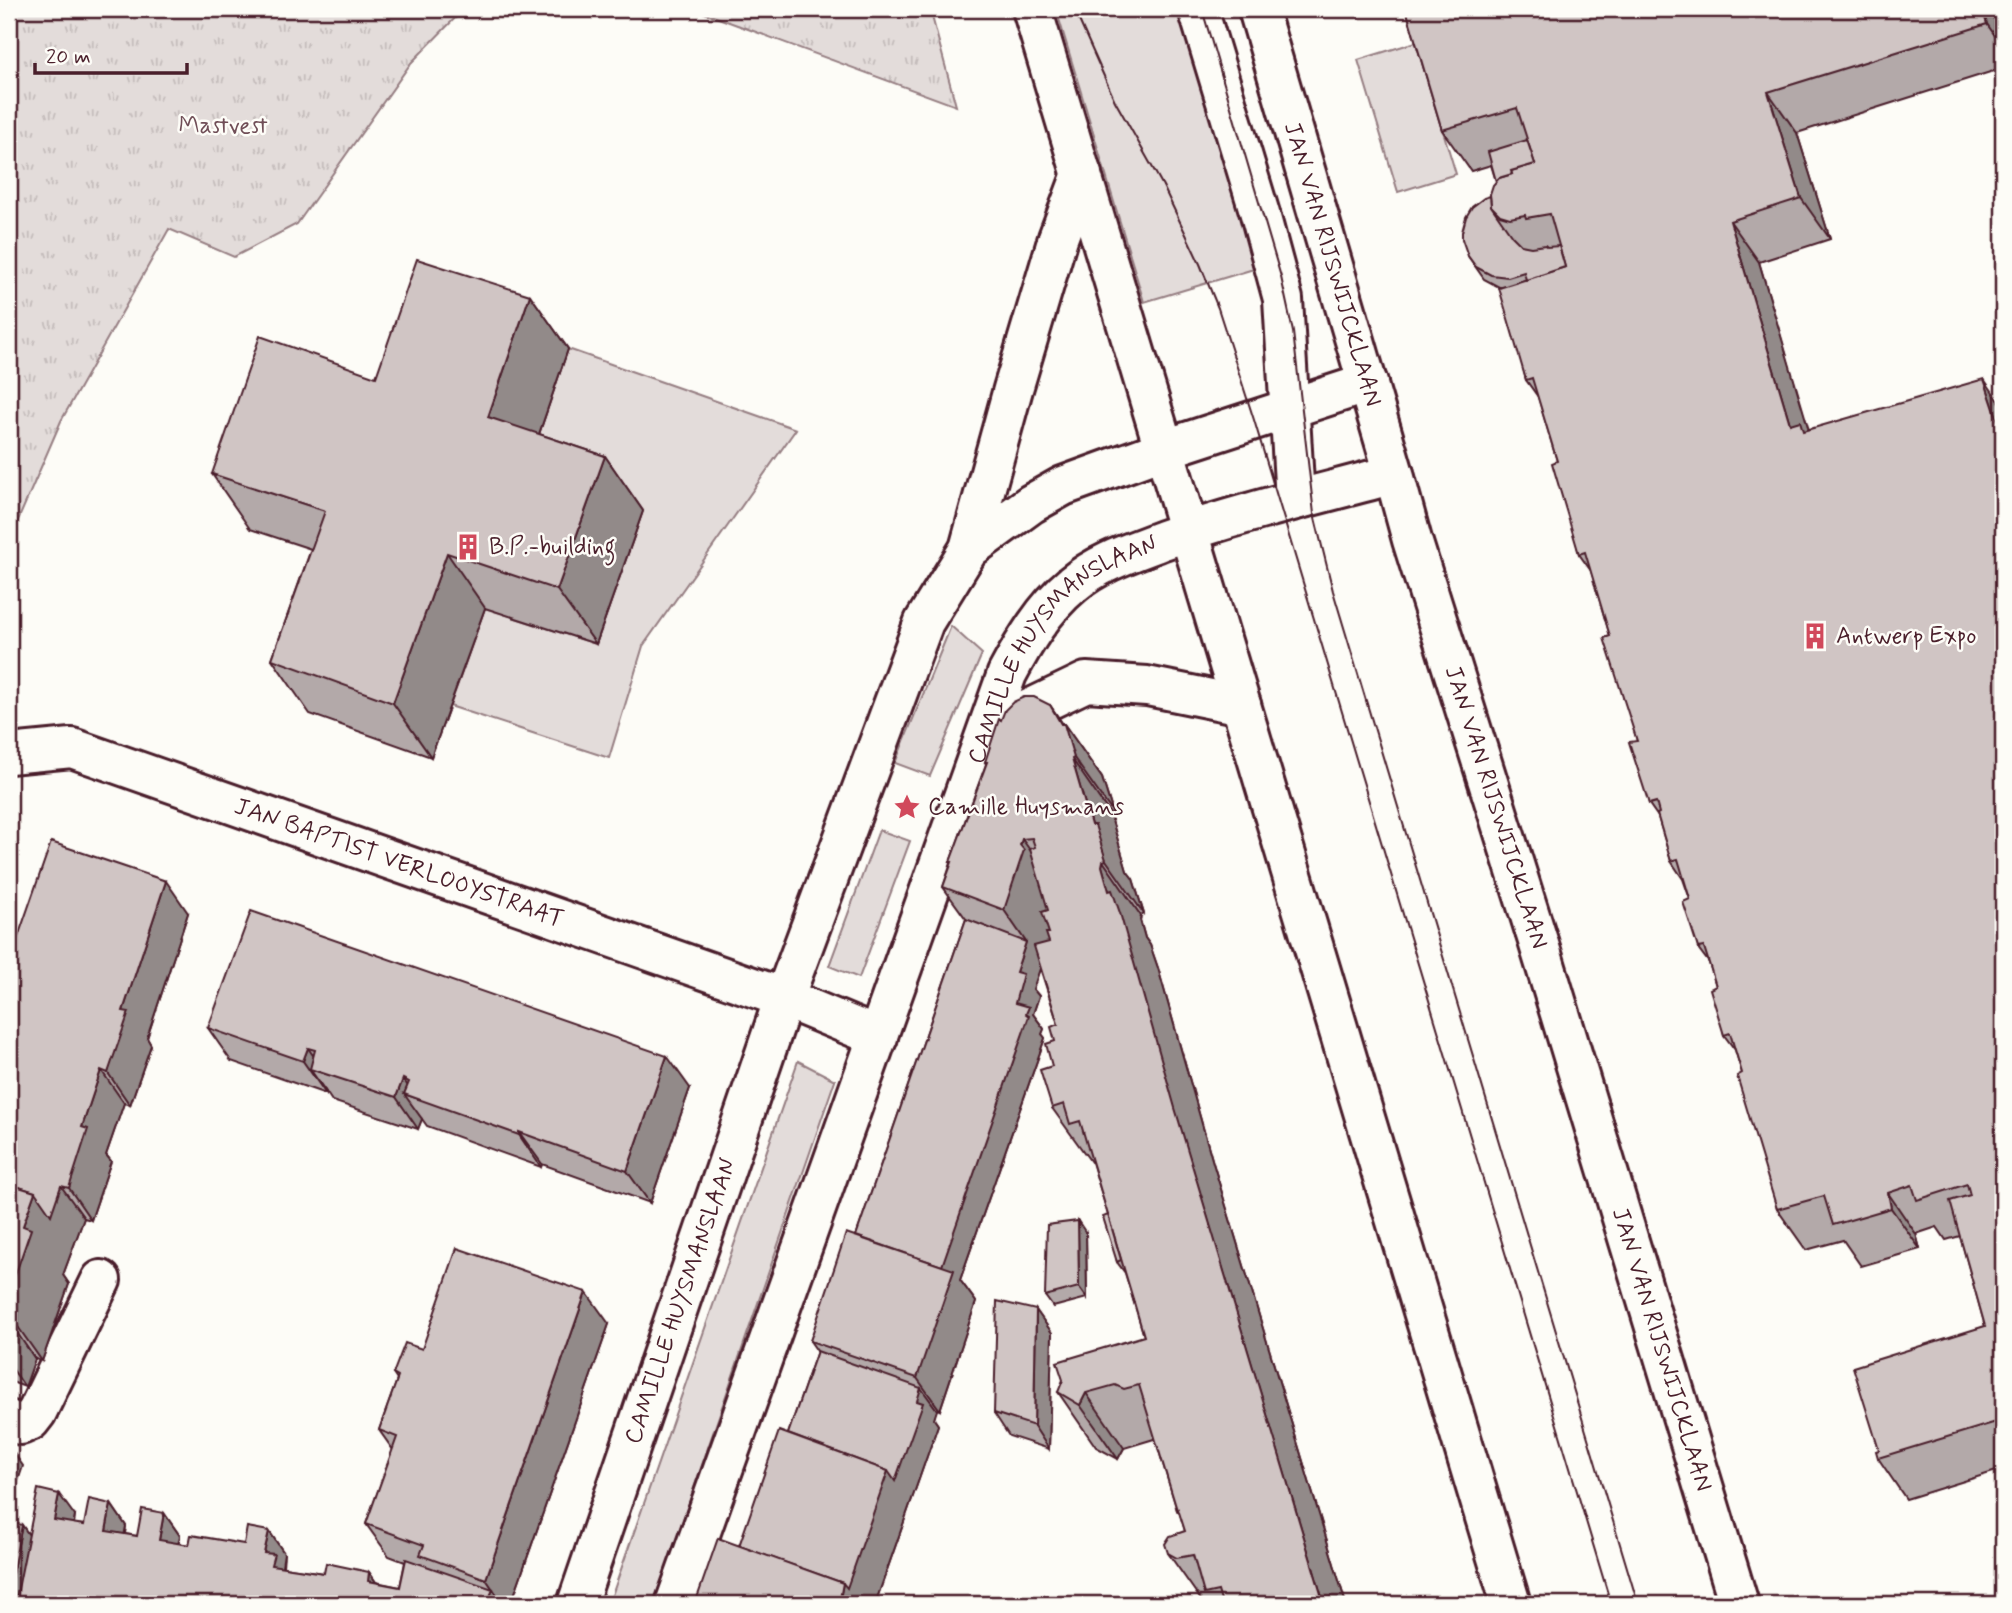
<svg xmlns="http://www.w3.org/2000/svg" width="2012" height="1613" viewBox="0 0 2012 1613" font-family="Mynerve,sans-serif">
<defs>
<pattern id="park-tufts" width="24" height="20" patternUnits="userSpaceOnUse" patternTransform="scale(1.75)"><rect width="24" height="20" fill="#e3dcda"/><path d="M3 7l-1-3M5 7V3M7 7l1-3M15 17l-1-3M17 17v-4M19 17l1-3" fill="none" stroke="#c4bcbb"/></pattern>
</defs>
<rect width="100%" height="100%" fill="#fdfcf7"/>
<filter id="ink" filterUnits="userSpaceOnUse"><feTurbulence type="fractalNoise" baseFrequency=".0143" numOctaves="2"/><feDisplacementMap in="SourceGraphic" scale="14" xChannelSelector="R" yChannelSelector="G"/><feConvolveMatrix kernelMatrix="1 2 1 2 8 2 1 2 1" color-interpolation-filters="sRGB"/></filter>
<g filter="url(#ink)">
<g fill="#e3dcda" stroke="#967e82" stroke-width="2">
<polygon points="1056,9 1185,9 1257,268 1144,302"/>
<polygon points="1416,42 1456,174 1398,192 1358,60"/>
<polygon points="568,349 796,429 643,646 609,758 450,706 485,608 596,644 643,511 526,472"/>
<polygon points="951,626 982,654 930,776 895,763"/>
<polygon points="879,830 910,841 859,978 829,966"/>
<polygon points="798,1061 835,1080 654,1604 609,1604"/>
</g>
<g fill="url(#park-tufts)" stroke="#967e82" stroke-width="2">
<polygon points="9,9 464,9 411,63 297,224 234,257 169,229 61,421 9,541"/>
<polygon points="694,9 930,9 956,106"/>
</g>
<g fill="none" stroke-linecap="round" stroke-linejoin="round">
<g stroke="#4a1f2b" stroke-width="44">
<g id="minor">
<polyline points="1198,9 1260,214 1283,299 1295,500"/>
<polyline points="969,549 1031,504 1063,486 1165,449 1368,383"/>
<polyline points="996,725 1086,682 1147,686 1241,705"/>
<path id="s1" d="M9,754l63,-6 712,250 94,39"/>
<polyline points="9,1420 21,1425 30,1421 37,1412 101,1280"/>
<path id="s2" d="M577,1604l207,-606 140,-376 45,-73 44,-160 45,-151 24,-64"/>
<path id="s3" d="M675,1604l332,-930c17,-32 37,-66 66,-90 26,-22 59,-32 90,-44 76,-27 154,-45 231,-66"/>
</g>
</g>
<g stroke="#4a1f2b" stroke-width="44">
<g id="major">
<polyline points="1032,9 1511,1604"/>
<path id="s4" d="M1258,9l136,465 18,66 126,401 201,663"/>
</g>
</g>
<use href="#minor" stroke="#fdfcf7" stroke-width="38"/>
<use href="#major" stroke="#fdfcf7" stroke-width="38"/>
<g stroke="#4a1f2b" stroke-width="2">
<polyline points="1074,9 1115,101 1163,186 1200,264 1218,308 1254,420 1611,1604"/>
<polyline points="1202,9 1281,277 1293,332 1314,514 1333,591 1638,1604"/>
</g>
</g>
<g fill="#b3a9a9" stroke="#4a1f2b" stroke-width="2">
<polygon points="1406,9 2003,9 2003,10 1999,12 2003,26 2003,68 1797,133 1830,239 1759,262 1808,429 2003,407 2003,1469 1906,1499 1878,1458 1879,1450 1985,1326 1960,1236 1946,1240 1937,1227 1916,1234 1920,1249 1861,1266 1843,1240 1806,1250 1777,1209 1742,1073 1735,1050 1724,1035 1716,986 1709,963 1698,948 1690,899 1683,879 1671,861 1658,817 1649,804 1637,741 1610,636 1591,571 1579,554 1557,461 1538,397 1526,380 1503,287 1499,287 1484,279 1468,256 1496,181 1491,165 1471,171 1442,130"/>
<polygon points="530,295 568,349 539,434 605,456 643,511 596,644 485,608 431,757 310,714 272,659 311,549 250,529 212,474 376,377"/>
<polygon points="1050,705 1063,724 1064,724 1102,778 1113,813 1110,814 1127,871 1133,879 1144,914 1141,916 1140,920 1145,938 1150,945 1158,968 1213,1163 1346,1604 1204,1604 1168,1553 1185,1531 1180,1514 1177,1510 1156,1441 1154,1439 1124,1448 1118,1459 1096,1447 1058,1392 1144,1336 1125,1273 1117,1262 1108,1215 1092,1162 1091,1162 1052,1108 1052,1066 1058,1024 1040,968 1033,989 1039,996 1033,1014 1044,1029 1042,1034 1045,1038 960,1280 976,1302 940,1410 936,1409 934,1419 938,1425 875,1604 739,1546 788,1434 817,1351 810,1341 856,1236 966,919 943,887 951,863 950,862 986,764 985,762 1001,720"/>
<polygon points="188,913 147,1038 151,1045 130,1105 124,1103 106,1155 111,1161 91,1220 84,1218 63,1275 69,1284 42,1361 35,1359 25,1387 9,1381 9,963"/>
<polygon points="208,1028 690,1088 650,1203 542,1164 541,1167 427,1126 422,1119 418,1129 332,1101 326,1092 326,1094 231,1061"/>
<polygon points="1086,1233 1087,1298 1053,1307 1045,1296"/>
<polygon points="1036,1310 1052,1333 1049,1449 1009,1436 994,1413"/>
<polygon points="609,1324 511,1604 9,1604 22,1525 29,1535 75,1516 74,1524 84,1525 111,1504 126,1526 125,1534 137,1536 164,1513 180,1536 178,1543 189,1545 244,1544 269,1531 284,1553 283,1567 324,1573 369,1572 376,1582 400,1587 405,1562 389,1556 366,1524 393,1450 379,1430 397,1380 393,1374 422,1349"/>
</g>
<g fill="#928a89" stroke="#4a1f2b" stroke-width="2">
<polygon points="1982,9 1997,9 1999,12 2003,26 2003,47 1987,24"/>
<polygon points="1768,92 1797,133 1830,239 1801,198"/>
<polygon points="1730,221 1759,262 1811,437 1790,424"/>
<polygon points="530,295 568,349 526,472 488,417"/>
<polygon points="1984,379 2003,407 2003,429 1998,421"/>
<polygon points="605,456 643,511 596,644 557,590"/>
<polygon points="447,553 485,608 431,757 393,703"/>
<polygon points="1050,705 1065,728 1064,724 1102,778 1113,813 1074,758 1061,724"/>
<polygon points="1072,759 1110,814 1127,871 1133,879 1144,914 1106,860 1091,825"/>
<polygon points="1022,839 1061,893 1062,905 1033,989 1039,996 1033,1014 1044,1029 1042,1034 1045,1038 960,1280 976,1302 940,1410 917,1378 940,1272 1015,1003 1016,972 1026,942 1004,910"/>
<polygon points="1103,861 1141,916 1140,920 1145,938 1150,945 1158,968 1213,1163 1346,1604 1324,1604 1109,891 1102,866"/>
<polygon points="166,881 188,913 147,1038 151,1045 130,1105 108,1073 123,1011"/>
<polygon points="308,1048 326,1074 310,1069 326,1092 326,1094 303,1061"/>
<polygon points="667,1056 690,1088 650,1203 627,1171"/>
<polygon points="101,1070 124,1103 106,1155 111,1161 91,1220 69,1188 82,1127"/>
<polygon points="403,1079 416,1098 404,1094 422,1119 418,1129 396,1097"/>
<polygon points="519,1132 542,1164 541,1167 519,1135"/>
<polygon points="61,1186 84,1218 63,1275 69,1284 42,1361 9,1314 9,1293 23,1226 35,1192"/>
<polygon points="1888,1193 1916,1234 1920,1249 1891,1208"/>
<polygon points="1078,1221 1086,1233 1087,1298 1079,1287"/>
<polygon points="586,1292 609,1324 511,1604 503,1604 486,1579"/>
<polygon points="1036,1310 1052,1333 1049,1449 1034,1426"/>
<polygon points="9,1321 35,1359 25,1387 9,1364"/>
<polygon points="921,1388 937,1410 934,1419 938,1425 875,1604 839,1604 843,1583"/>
<polygon points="1086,1393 1124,1448 1118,1459 1080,1405"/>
<polygon points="9,1446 23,1466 10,1505 9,1504"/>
<polygon points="59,1494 75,1516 70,1543 54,1520"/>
<polygon points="111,1504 126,1526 121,1553 106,1531"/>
<polygon points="164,1513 180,1536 174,1562 159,1540"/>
<polygon points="22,1525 44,1557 35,1604 9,1604 9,1589"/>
<polygon points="269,1531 284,1553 282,1566 289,1576 271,1565 264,1553"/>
<polygon points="369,1572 384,1594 368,1581"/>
<polygon points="493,1589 503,1604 487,1604"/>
</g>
<g fill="#d0c5c4" stroke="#4a1f2b" stroke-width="2">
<polygon points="1406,9 1982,9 1987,24 1768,92 1801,198 1730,221 1790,424 1800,421 1803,431 1984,379 1998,421 2003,419 2003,1420 1878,1458 1876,1451 1879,1450 1853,1367 1985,1326 1950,1201 1970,1195 1967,1184 1917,1200 1912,1185 1888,1193 1891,1208 1833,1225 1824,1196 1777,1209 1737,1076 1742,1073 1730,1033 1724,1035 1710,989 1716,986 1704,947 1698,948 1683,902 1690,899 1678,859 1671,861 1657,814 1659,813 1656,802 1649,804 1629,742 1637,741 1604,638 1610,636 1585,552 1579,554 1552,463 1557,461 1532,378 1526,380 1499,288 1565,267 1550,214 1526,218 1525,215 1510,218 1500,215 1491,206 1490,194 1493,185 1499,178 1512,174 1511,171 1535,164 1517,108 1442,130"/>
<polygon points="1527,140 1535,164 1511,171 1512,174 1499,178 1496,181 1488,152"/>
<polygon points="1490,196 1491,206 1512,236 1521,245 1531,247 1545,245 1547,247 1559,246 1565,267 1526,280 1524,272 1508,277 1491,275 1476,267 1468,256 1462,239 1462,232 1466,217 1472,207 1484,198"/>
<polygon points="417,259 530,295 488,417 605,456 557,590 447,553 393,703 272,659 325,511 212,474 260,336 376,377"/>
<polygon points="1024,697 1034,697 1050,705 1061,724 1064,724 1074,758 1072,759 1091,825 1095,825 1106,860 1103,861 1102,866 1109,891 1112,890 1120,913 1175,1108 1324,1604 1222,1604 1218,1591 1204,1594 1193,1555 1177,1558 1168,1553 1165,1544 1170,1536 1185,1531 1178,1509 1177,1510 1139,1385 1124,1389 1115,1385 1086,1393 1080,1405 1058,1392 1063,1380 1057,1362 1144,1336 1080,1121 1070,1124 1064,1104 1052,1108 1040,1070 1052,1066 1046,1044 1055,1041 1051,1027 1058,1024 1034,946 1049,942 1046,933 1049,933 1042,912 1048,910 1030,849 1035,847 1032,838 1022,839 1020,845 1024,850 1004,910 943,887 952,862 950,862 987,762 985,762 999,719 1001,720 1005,710 1013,702"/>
<polygon points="51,842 166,881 123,1011 129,1012 108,1073 101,1070 82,1127 88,1129 69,1188 61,1186 51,1215 35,1192 9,1184 9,963"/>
<polygon points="251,911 667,1056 627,1171 519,1132 519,1135 404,1094 409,1082 403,1079 396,1097 310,1069 315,1050 308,1048 303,1061 208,1028"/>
<polygon points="966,919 1026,942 1016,972 1023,974 1015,1003 1029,1007 1026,1014 1029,1016 942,1266 856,1236"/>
<polygon points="9,1184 35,1192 23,1226 31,1229 9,1293"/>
<polygon points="1108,1215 1121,1260 1117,1262 1103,1217"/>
<polygon points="1078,1221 1079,1287 1045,1296 1047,1225"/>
<polygon points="846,1233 954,1270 917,1378 810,1341"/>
<polygon points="457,1248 586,1292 486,1579 420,1555 424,1545 366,1524 397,1437 379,1430 398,1377 393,1374 405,1343 422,1349"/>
<polygon points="997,1301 1036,1310 1034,1426 994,1413"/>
<polygon points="817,1351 921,1388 917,1401 923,1403 895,1481 888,1471 788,1434"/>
<polygon points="779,1431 888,1471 847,1588 843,1583 739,1546"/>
<polygon points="38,1489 59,1494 54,1520 84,1525 89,1499 111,1504 106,1531 137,1536 142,1509 164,1513 159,1540 189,1545 191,1535 244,1544 247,1527 269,1531 264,1553 274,1554 271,1565 324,1573 326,1563 369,1572 368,1581 400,1587 406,1559 493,1589 487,1604 15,1604"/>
<polygon points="9,1522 22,1525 9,1589"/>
<polygon points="718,1538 843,1583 839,1604 695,1604"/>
</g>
</g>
<defs>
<g id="building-bare" transform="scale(2.1)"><path d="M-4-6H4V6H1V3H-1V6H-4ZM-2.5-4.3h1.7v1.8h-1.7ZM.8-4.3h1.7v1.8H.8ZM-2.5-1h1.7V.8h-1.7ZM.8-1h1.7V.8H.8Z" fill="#d1495b" stroke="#fdfcf7" stroke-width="2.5" paint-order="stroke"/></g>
<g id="sight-bare" transform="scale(2.1)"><path d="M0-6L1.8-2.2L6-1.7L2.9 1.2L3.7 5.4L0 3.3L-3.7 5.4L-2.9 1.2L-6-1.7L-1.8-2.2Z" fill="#d1495b" stroke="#fdfcf7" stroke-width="2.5" paint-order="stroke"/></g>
</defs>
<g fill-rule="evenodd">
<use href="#building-bare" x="468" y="547"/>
<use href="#building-bare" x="1815" y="636"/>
<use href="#sight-bare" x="907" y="807"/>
</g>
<g text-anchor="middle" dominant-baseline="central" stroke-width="5" stroke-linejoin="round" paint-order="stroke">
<g font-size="24" fill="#704e57" stroke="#fdfcf7">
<text x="223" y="126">Mastvest</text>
</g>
<g font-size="24" fill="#4a1f2b" stroke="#fdfcf7">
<text stroke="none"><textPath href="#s4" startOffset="266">JAN VAN RIJSWIJCKLAAN</textPath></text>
<text stroke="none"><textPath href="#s3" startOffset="1043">CAMILLE HUYSMANSLAAN</textPath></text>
<text stroke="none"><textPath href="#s4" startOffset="833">JAN VAN RIJSWIJCKLAAN</textPath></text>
<text stroke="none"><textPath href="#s1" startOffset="410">JAN BAPTIST VERLOOYSTRAAT</textPath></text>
<text stroke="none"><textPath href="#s2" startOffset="320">CAMILLE HUYSMANSLAAN</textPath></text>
<text stroke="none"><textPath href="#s4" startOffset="1400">JAN VAN RIJSWIJCKLAAN</textPath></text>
</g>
<g font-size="24" fill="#4a1f2b" stroke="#fdfcf7" text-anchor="start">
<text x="489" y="547">B.P.-building</text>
<text x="1836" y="636">Antwerp Expo</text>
<text x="928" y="807">Camille Huysmans</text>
</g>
</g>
<rect width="2012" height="1613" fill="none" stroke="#fdfcf7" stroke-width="35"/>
<rect x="18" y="18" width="1977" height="1578" fill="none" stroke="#4a1f2b" stroke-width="2.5" filter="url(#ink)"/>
<path d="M35 63v10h152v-10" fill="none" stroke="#4a1f2b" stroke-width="3.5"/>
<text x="46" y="63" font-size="21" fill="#4a1f2b" stroke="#fdfcf7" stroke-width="5" paint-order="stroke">20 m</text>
</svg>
